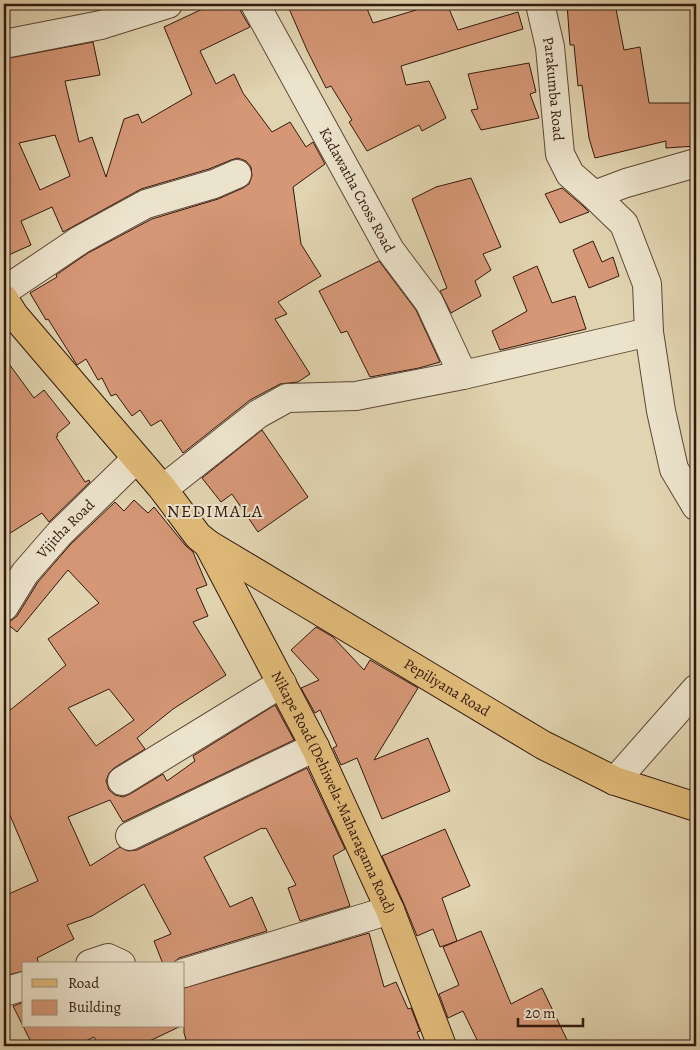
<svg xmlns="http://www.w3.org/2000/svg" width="700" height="1050" viewBox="0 0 700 1050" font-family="Alegreya,serif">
<rect width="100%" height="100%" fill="#e1d4b0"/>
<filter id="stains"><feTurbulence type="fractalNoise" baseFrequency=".004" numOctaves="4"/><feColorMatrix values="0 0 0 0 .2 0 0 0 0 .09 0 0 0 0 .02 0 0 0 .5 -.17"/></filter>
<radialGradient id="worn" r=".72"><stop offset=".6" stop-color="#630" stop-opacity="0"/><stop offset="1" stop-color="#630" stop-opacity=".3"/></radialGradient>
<g fill="#d59776" stroke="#33180e" fill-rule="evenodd">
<path d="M213,4h26l2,8 9,15 -50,24 16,33 18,-10 9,19 29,39 18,-10 16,25 7,-5 12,22 -32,23 8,57 20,32 -43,26 9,12 -12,5 35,55 -12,8 -18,2 -30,16 -67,53 -22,-33 -10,6 -11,-16 -8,6 -16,-22 -5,2 -9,-18 -4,2 -12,-21 -9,6 -29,-46 -2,1 -16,-27 27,-16 -1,-2 32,-22 64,-34 66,-20 25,-11 6,-4 3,-8 -1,-9 -5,-6 -8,-3 -7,2 -22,9 -68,20 -78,43 -11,-25 -31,14 10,24 -27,12v-198l89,-17 7,33 -35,6 14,61 13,-5 14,40 18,-58 14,-5 4,9 50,-29 -28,-67zM55,135l15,41 -30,14 -21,-47z"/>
<polygon points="287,4 365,4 373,23 416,10 414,4 447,4 458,30 518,12 523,29 401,66 406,85 429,81 446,118 422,131 419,125 367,151 349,122 352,120 331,86 326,88 307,50"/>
<polygon points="567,4 615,4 624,50 640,47 649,103 696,103 696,146 666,148 666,141 595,158 589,138 582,85 578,86 574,45 570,45"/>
<polygon points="529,63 536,92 530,94 539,118 481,130 471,110 478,109 468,74"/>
<polygon points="471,178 501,247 483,254 491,270 475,281 481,296 451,313 440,291 447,288 412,199 436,187"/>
<polygon points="562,188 583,206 589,212 560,223 545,194"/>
<polygon points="593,241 602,262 613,257 619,276 589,288 573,250"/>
<polygon points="379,261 416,310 440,362 419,368 370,377 347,331 341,333 319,291"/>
<polygon points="537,266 552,303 575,296 586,329 500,350 492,331 527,311 513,277"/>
<polygon points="4,357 34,398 44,390 70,423 57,434 58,436 56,437 85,482 89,480 90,482 49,522 42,513 4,537"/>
<polygon points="262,430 308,497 258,532 232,494 221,502 202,478"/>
<path d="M134,500l14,13 6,-6 31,38 8,7 14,33 -11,4 12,27 -15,6 33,53 -53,34 -36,29 8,11 -31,19 -5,5 -3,8 3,9 6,5 8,2 7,-3 33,-20 4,7 28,-20 -2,-5 82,-51 19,35 -171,82 -13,-22 -42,17 22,49 30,-19 8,4 9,-1 170,-82 38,81 -12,7 17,50 -50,15 -12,-33 8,-3 -30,-57 -3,1 -1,-1 -58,29 26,50 22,-10 15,34 -88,27 -7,6h-9l-9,-23 17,-7 -27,-50 -52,32 -25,9 7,14 -37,19 2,6h-15v7l-20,5v-80l34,-15 -29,-68 -5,2v-100l62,-50 -18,-26 51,-36 -31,-33 -51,62 -12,-10 7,-2 5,-4 21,-34 32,-37 45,-43 9,9zM109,689l25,31 -38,26 -28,-38z"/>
<polygon points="316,627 333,637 364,670 370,660 418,688 374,760 428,738 450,791 382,819 357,758 341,765 333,748 337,746 320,710 315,713 301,688 319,680 291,650"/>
<polygon points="445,829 470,886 442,898 457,941 440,947 433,929 417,936 404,904 382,856"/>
<polygon points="481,931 511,1004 542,988 570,1046 480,1046 463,1011 448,1018 439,994 459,985 443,947"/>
<polygon points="369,933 384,987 396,982 408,1009 411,1008 420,1031 417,1032 423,1046 188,1046 184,1033 184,988"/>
<polygon points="24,1002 24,1026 181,1026 139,1046 99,1046 94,1037 75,1046 33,1046 13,1006"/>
</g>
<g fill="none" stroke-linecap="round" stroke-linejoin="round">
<g stroke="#5e4736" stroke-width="30">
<g id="minor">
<path id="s1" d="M255,4l135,246 39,52 34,73"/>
<path id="s2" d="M540,4l10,43 10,107 10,20 24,21 32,-12 70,-20"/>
<polyline points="4,44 101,25 168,4"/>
<polyline points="594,195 624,224 647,284 649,332 661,411 674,469 696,506"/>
<polyline points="4,291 80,240 146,204 214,184 237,174"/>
<polyline points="163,489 258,414 287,398 356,396 463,375 649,332"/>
<path id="s3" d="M4,607l21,-34 34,-39 77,-75"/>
<polyline points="122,781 282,683"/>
<polyline points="615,781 696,689"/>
<polyline points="130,836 315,747"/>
<polyline points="90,964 108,958 121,964"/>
<polyline points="184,973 390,910"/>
<polyline points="4,992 24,986"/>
</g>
</g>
<g stroke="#33180e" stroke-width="30">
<g id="major">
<path id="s4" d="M4,299l10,16 149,174 35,47 10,8 335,201 72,36 81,26"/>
<path id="s5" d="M208,544l107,203 75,163 52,136"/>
</g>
</g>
<use href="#minor" stroke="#ece3cc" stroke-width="28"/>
<use href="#major" stroke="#e0ba78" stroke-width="28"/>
</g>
<g text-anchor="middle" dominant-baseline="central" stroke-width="4" stroke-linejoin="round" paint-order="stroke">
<g font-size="15" fill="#33180e" stroke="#ece3cc">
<text stroke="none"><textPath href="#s2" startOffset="86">Parakumba Road</textPath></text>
<text stroke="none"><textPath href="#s1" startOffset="212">Kadawatha Cross Road</textPath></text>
<text stroke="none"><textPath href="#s3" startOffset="100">Vijitha Road</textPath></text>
<text stroke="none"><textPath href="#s4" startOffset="598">Pepiliyana Road</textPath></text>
<text stroke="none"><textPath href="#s5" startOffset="278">Nikape Road (Dehiwela-Maharagama Road)</textPath></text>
</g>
<g font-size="18" letter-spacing="1" fill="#33180e" stroke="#ece3cc">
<text x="215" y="511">NEDIMALA</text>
</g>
</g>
<rect width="700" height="1050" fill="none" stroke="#e1d4b0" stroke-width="20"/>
<rect x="5" y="5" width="690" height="1040" fill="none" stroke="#33180e" stroke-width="2.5"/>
<rect x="10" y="10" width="680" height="1030" fill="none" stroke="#33180e"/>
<rect x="22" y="962" width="162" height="65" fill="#ece3cc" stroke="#a29280"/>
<rect x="32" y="979" width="25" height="8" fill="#e0ba78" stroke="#a29280"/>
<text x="68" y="988" font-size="15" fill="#33180e">Road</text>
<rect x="32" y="1000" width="25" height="15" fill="#d59776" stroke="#a29280"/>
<text x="68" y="1012" font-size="15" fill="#33180e">Building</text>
<path d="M518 1018v8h65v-8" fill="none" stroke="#33180e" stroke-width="2.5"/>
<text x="525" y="1018" font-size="15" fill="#33180e" stroke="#ece3cc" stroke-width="4" paint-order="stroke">20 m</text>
<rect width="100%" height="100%" filter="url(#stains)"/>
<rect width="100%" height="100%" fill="url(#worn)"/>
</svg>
